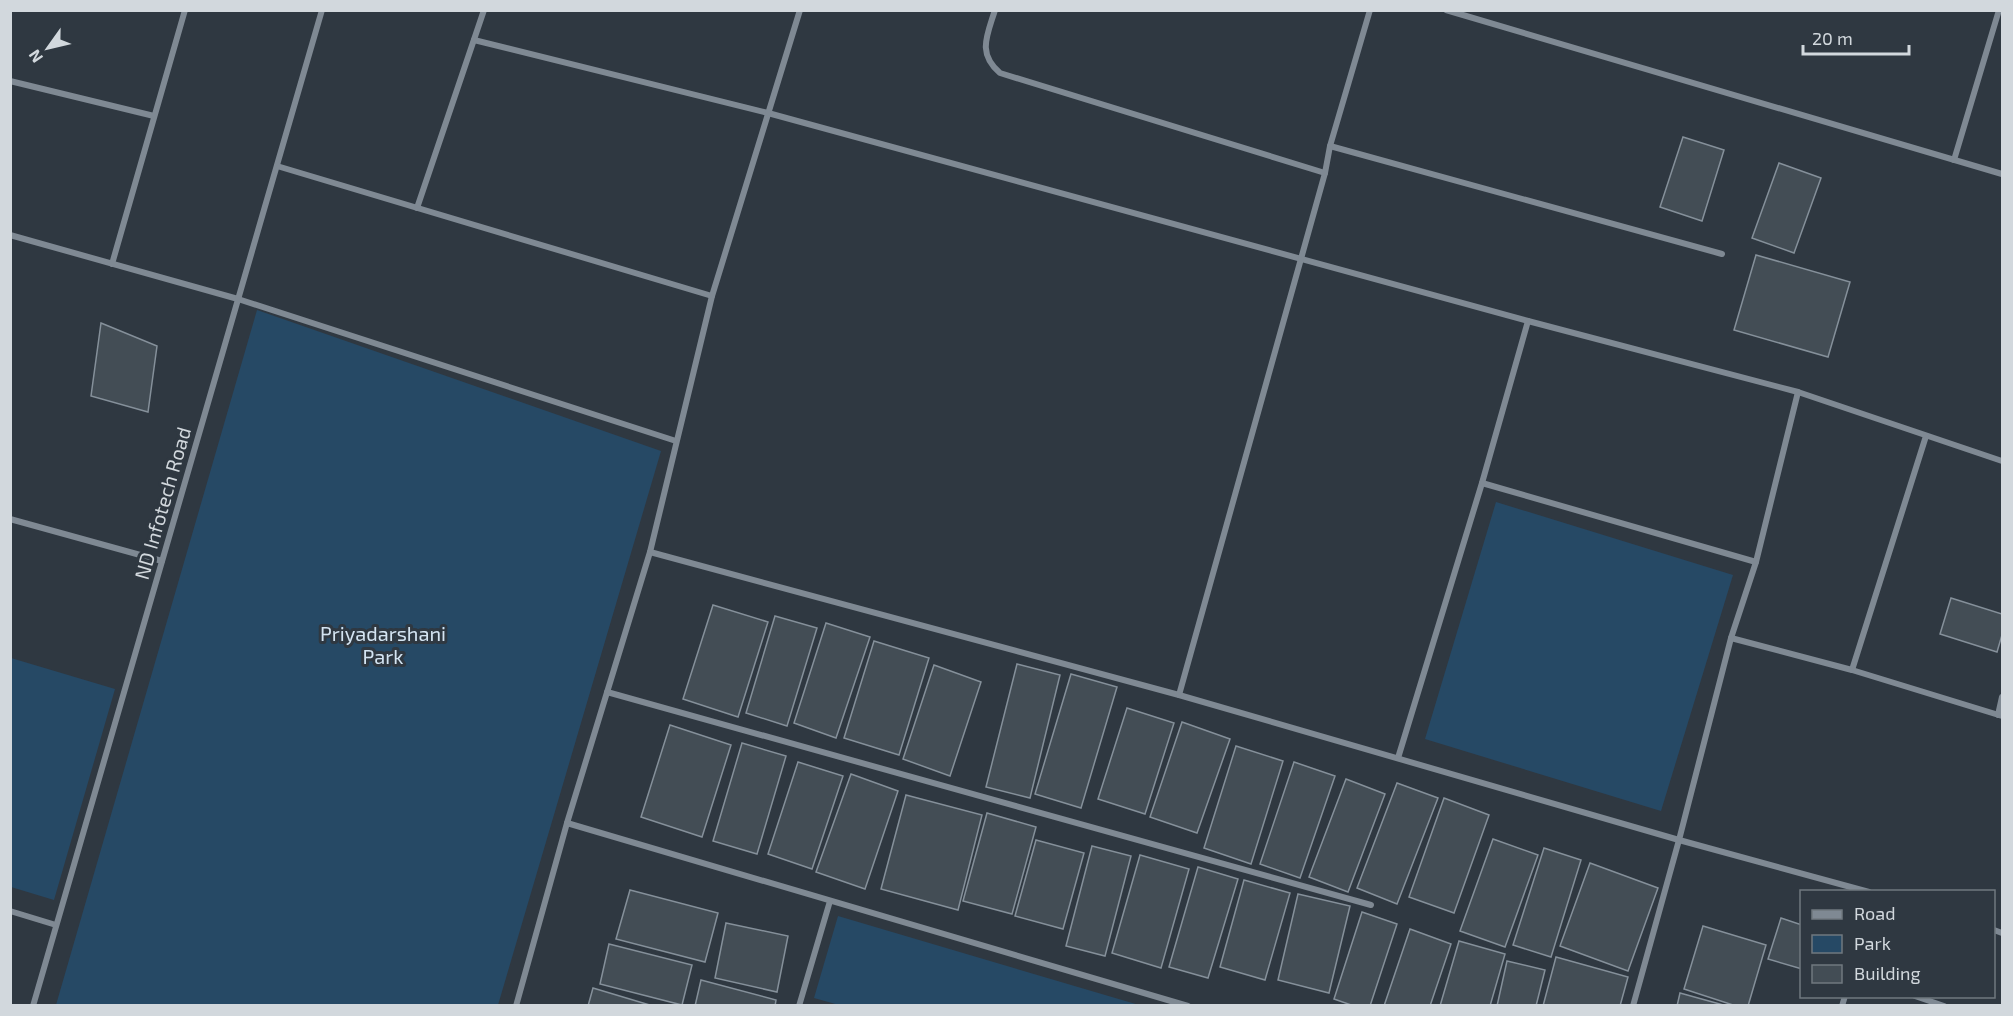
<svg xmlns="http://www.w3.org/2000/svg" width="2013" height="1016" viewBox="0 0 2013 1016" font-family="'Exo 2',sans-serif">
<rect width="100%" height="100%" fill="#2f3841"/>
<g fill="#264965">
<polygon points="257,310 661,451 498,1005 56,1005"/>
<polygon points="1496,502 1733,575 1661,811 1425,739"/>
<polygon points="11,658 115,689 54,900 11,887"/>
<polygon points="838,916 1139,1005 1140,1005 839,1005 814,998"/>
</g>
<g fill="#434d55" stroke="#85909a" stroke-width="1.5">
<polygon points="1683,137 1724,150 1702,221 1660,207"/>
<polygon points="1779,163 1821,178 1794,253 1752,238"/>
<polygon points="1756,255 1850,282 1828,357 1734,330"/>
<polygon points="101,323 157,346 148,412 91,396"/>
<polygon points="1951,598 2002,614 2002,635 1997,652 1940,634"/>
<polygon points="713,605 768,622 738,717 683,699"/>
<polygon points="775,616 817,628 787,726 746,713"/>
<polygon points="826,623 870,637 836,738 794,723"/>
<polygon points="874,641 929,658 899,755 844,738"/>
<polygon points="1017,664 1060,675 1030,798 986,787"/>
<polygon points="934,665 981,682 950,776 903,759"/>
<polygon points="1071,674 1117,687 1081,808 1035,794"/>
<polygon points="1127,708 1174,723 1145,814 1098,799"/>
<polygon points="1182,722 1230,739 1197,833 1150,817"/>
<polygon points="670,725 731,745 702,837 641,817"/>
<polygon points="742,743 786,756 757,854 713,841"/>
<polygon points="1236,746 1283,761 1251,864 1204,848"/>
<polygon points="798,762 843,776 812,869 768,854"/>
<polygon points="1294,762 1335,776 1300,878 1260,864"/>
<polygon points="851,774 898,791 865,889 816,872"/>
<polygon points="1346,779 1385,794 1348,892 1309,877"/>
<polygon points="1397,783 1438,798 1397,904 1357,888"/>
<polygon points="906,795 982,815 958,910 881,889"/>
<polygon points="1444,798 1489,815 1454,913 1409,897"/>
<polygon points="987,813 1036,827 1012,914 963,901"/>
<polygon points="1493,839 1538,855 1505,947 1460,931"/>
<polygon points="1036,840 1084,853 1063,929 1015,916"/>
<polygon points="1092,846 1131,856 1105,956 1066,946"/>
<polygon points="1544,848 1581,860 1551,957 1513,945"/>
<polygon points="1140,855 1189,869 1161,968 1112,953"/>
<polygon points="1590,863 1658,888 1628,971 1560,946"/>
<polygon points="1198,867 1238,879 1208,978 1169,967"/>
<polygon points="1244,880 1290,893 1265,980 1220,967"/>
<polygon points="630,890 718,913 705,962 616,939"/>
<polygon points="1298,894 1350,906 1329,993 1278,980"/>
<polygon points="1362,912 1397,924 1370,1006 1354,1006 1334,999"/>
<polygon points="1781,918 1802,925 1802,969 1768,959"/>
<polygon points="726,923 788,936 777,992 715,978"/>
<polygon points="1703,926 1766,945 1748,1006 1736,1006 1684,989"/>
<polygon points="1410,929 1451,944 1430,1006 1384,1006"/>
<polygon points="1459,941 1505,954 1490,1006 1440,1006"/>
<polygon points="609,944 692,965 682,1005 600,984"/>
<polygon points="1556,957 1628,977 1620,1006 1543,1006"/>
<polygon points="1507,961 1545,970 1536,1006 1497,1006"/>
<polygon points="701,980 776,1000 775,1006 695,1006"/>
<polygon points="593,988 653,1006 588,1006"/>
<polygon points="1680,993 1727,1006 1677,1006"/>
</g>
<g fill="none" stroke-linecap="round" stroke-linejoin="round">
<g stroke="#7f8993" stroke-width="6">
<path d="M995,10c-8,26 -18,43 5,63l325,100"/>
<polyline points="1446,10 2002,174"/>
<polyline points="474,40 768,113 1528,321 1798,392 2002,461"/>
<polyline points="10,81 154,116"/>
<polyline points="1330,146 1722,254"/>
<polyline points="1954,160 1999,10"/>
<polyline points="277,166 712,296"/>
<polyline points="417,208 484,10"/>
<polyline points="10,235 238,299 676,441"/>
<polyline points="112,264 185,10"/>
<polyline points="1482,483 1756,562"/>
<polyline points="10,519 162,561"/>
<polyline points="650,552 1179,695 1679,840 1869,892"/>
<polyline points="1731,638 1852,670 2002,716"/>
<polyline points="1852,670 1926,436"/>
<polyline points="607,692 1371,905"/>
<polyline points="1179,695 1325,173 1330,146 1370,10"/>
<polyline points="1998,715 2002,697"/>
<polyline points="1398,758 1482,483 1528,321"/>
<polyline points="567,823 1188,1006"/>
<polyline points="10,911 56,925"/>
<polyline points="1994,930 2002,933"/>
<polyline points="1915,996 1944,1006"/>
<polyline points="33,1006 322,10"/>
<polyline points="516,1006 567,823 650,552 712,296 800,10"/>
<polyline points="799,1006 830,901"/>
<polyline points="1633,1006 1679,840 1731,638 1756,562 1798,392"/>
<polyline points="1842,1006 1845,996"/>
</g>
</g>
<g text-anchor="middle" dominant-baseline="central" stroke-width="6" stroke-linejoin="round" paint-order="stroke">
<g font-size="20" fill="#d2d8dd" stroke="#2f3841">
<text transform="translate(162 503) rotate(-74)">ND Infotech Road</text>
</g>
<g font-size="20" fill="#d4e4f2" stroke="#2f3841">
<text x="383" y="633">Priyadarshani<tspan x="383" dy="23">Park</tspan></text>
</g>
</g>
<rect width="2013" height="1016" fill="none" stroke="#d2d8dd" stroke-width="24"/>
<rect x="1800" y="890" width="195" height="108" fill="#2f3841" stroke="#70787f" stroke-width="1.5"/>
<rect x="1812" y="910" width="30" height="9" fill="#7f8993" stroke="#70787f" stroke-width="1.5"/>
<text x="1854" y="920" font-size="18" fill="#d2d8dd">Road</text>
<rect x="1812" y="935" width="30" height="18" fill="#264965" stroke="#70787f" stroke-width="1.5"/>
<text x="1854" y="950" font-size="18" fill="#d2d8dd">Park</text>
<rect x="1812" y="965" width="30" height="18" fill="#434d55" stroke="#70787f" stroke-width="1.5"/>
<text x="1854" y="980" font-size="18" fill="#d2d8dd">Building</text>
<g transform="translate(48 48) rotate(236)" stroke="#2f3841" stroke-width="4.5" paint-order="stroke">
<path d="M0-4.5L10 22L0 15L-10 22Z" fill="#d2d8dd"/>
<text y="-9" font-size="16" font-weight="bold" text-anchor="middle" fill="#d2d8dd">N</text>
</g>
<path d="M1803 45v9h106v-9" fill="none" stroke="#d2d8dd" stroke-width="3"/>
<text x="1812" y="45" font-size="18" fill="#d2d8dd" stroke="#2f3841" stroke-width="4.5" paint-order="stroke">20 m</text>
</svg>
